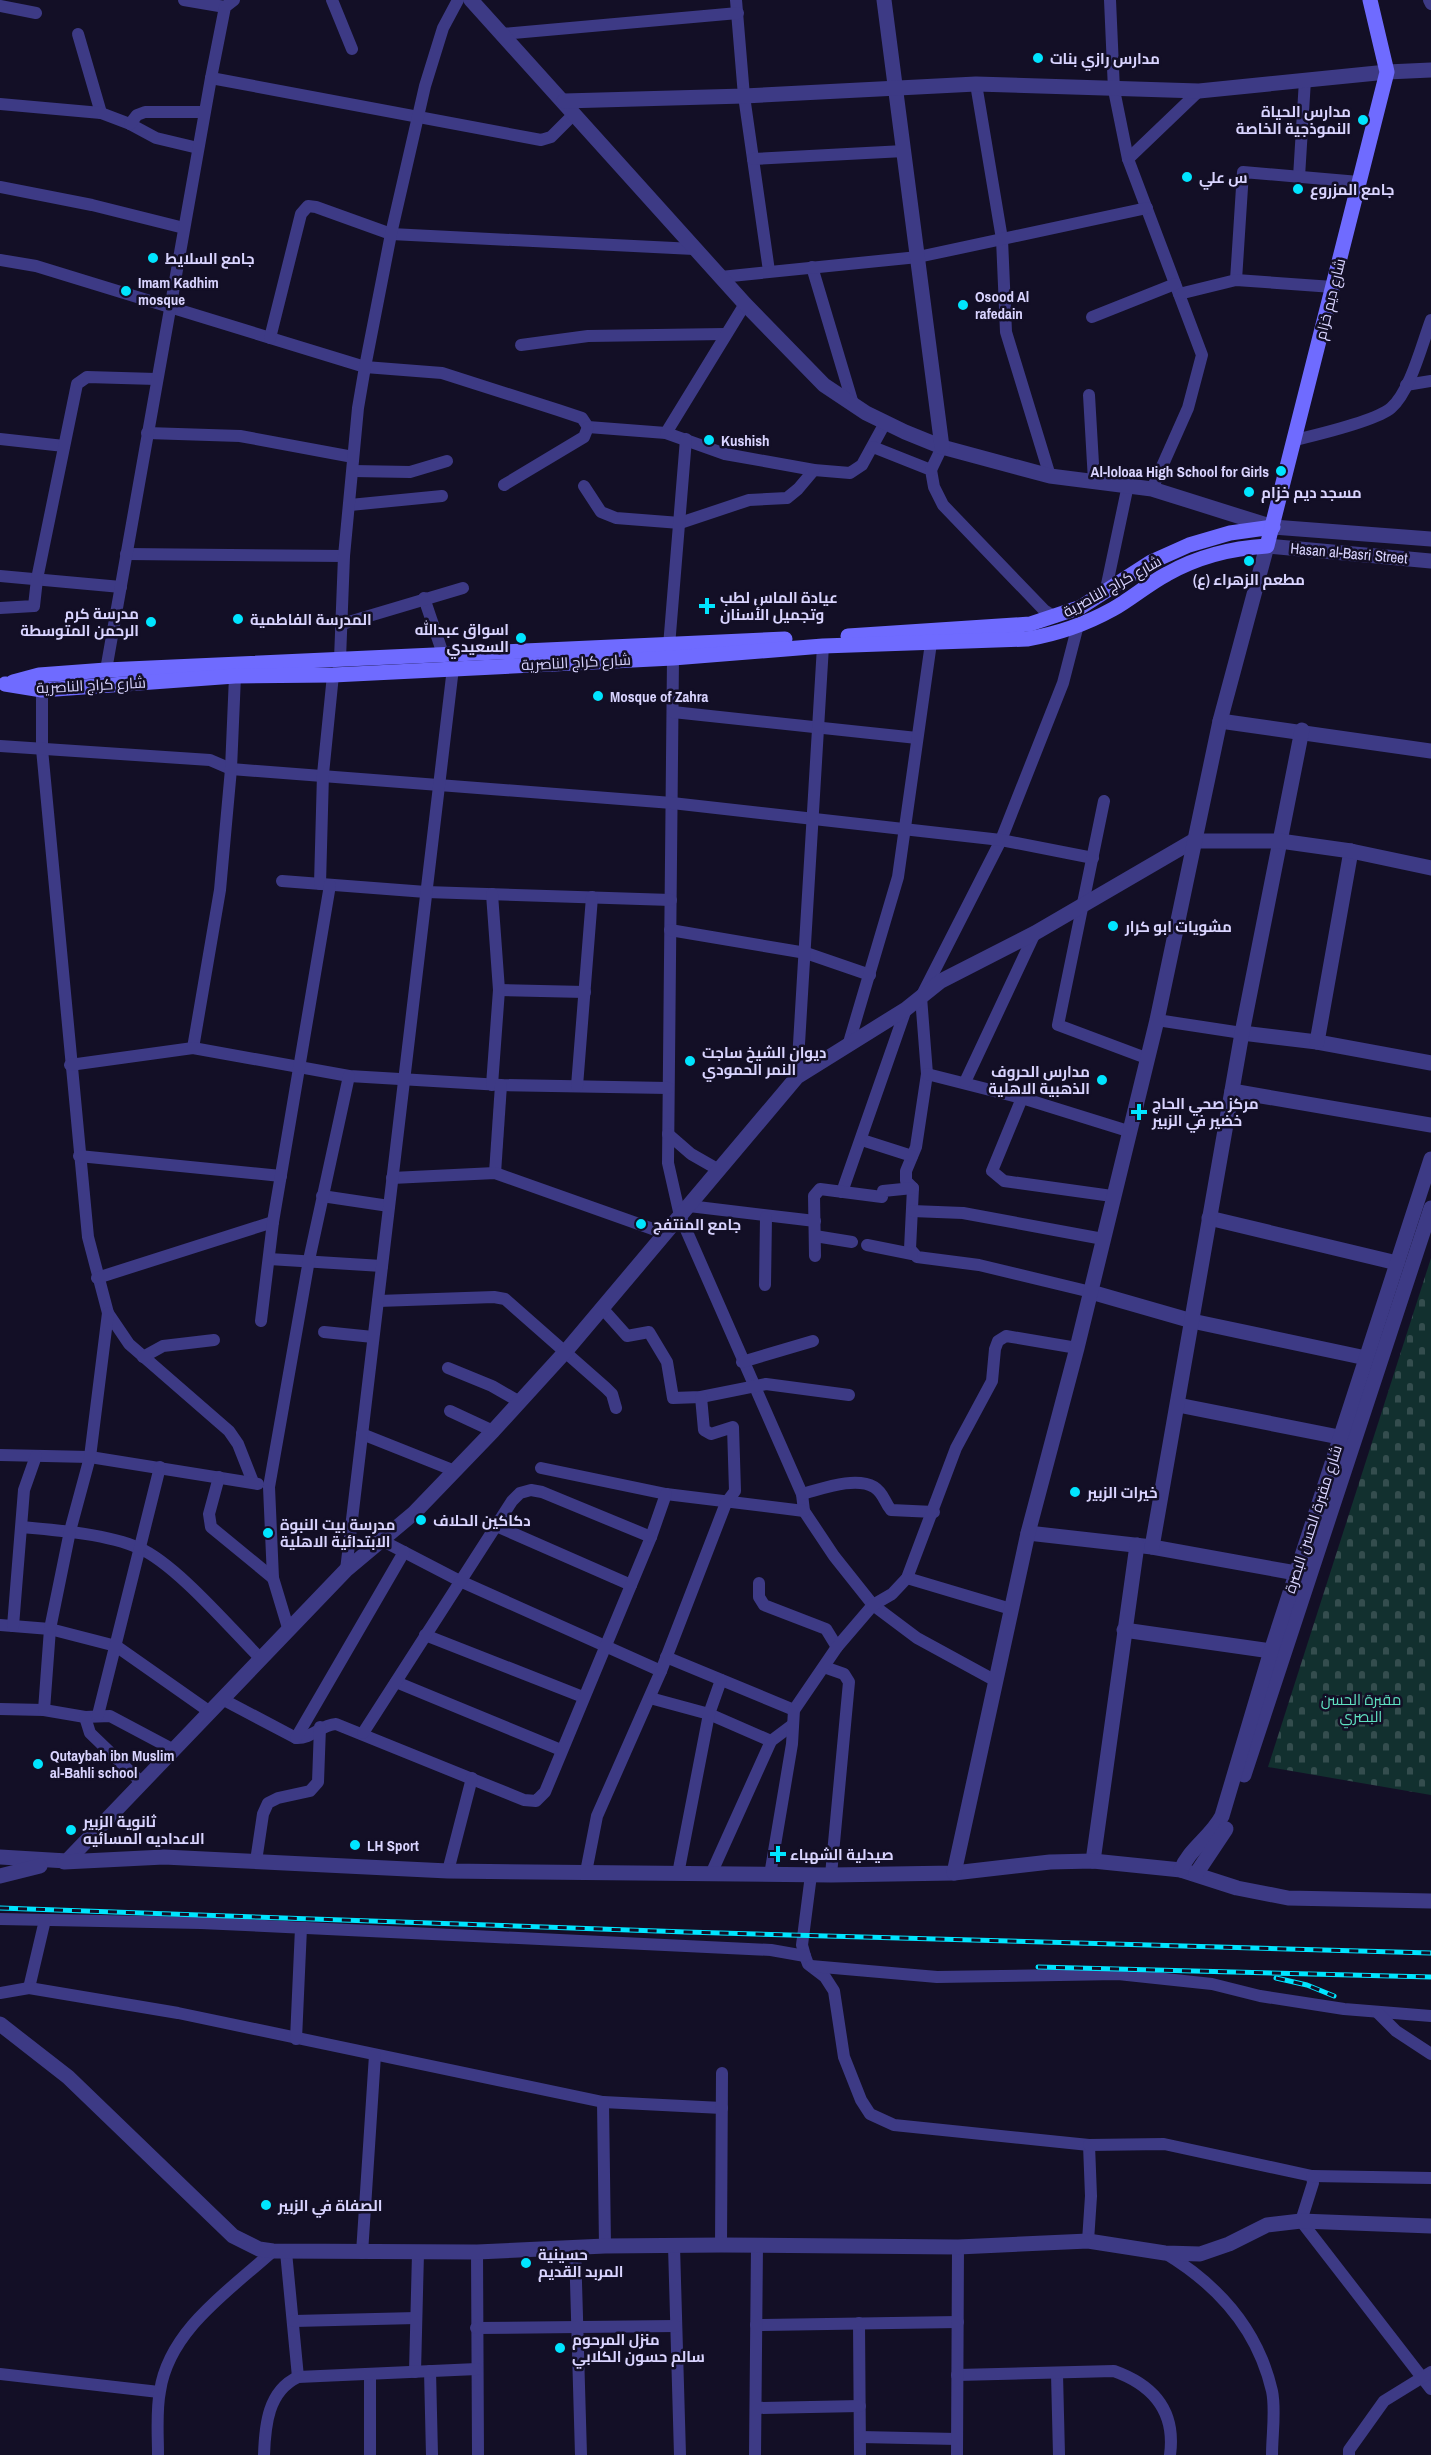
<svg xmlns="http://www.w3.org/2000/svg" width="1431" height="2455" viewBox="0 0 1431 2455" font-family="'Archivo Narrow',Cairo,sans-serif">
<defs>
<pattern id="cemetery-stones" width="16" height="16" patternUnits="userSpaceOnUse" patternTransform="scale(1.5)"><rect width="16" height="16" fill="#12302f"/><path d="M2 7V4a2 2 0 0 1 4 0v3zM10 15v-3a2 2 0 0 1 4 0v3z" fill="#344d4e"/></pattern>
</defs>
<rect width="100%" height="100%" fill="#130f26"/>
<polygon fill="url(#cemetery-stones)" points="1431,1258 1431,1795 1268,1767"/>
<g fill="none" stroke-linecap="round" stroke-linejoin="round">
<g stroke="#3d3a85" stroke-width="12">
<polyline points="184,0 225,7"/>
<polyline points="332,0 352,49"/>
<polyline points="736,0 744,96 769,271"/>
<polyline points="1110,0 1114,90 1128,159 1202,355 1188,408 1152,489"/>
<polyline points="1429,0 1431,4"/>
<polyline points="0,6 36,13"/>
<polyline points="78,34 101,113"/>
<polyline points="502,34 738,13"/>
<polyline points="211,78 541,140 551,137 574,114"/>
<polyline points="976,84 1002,239 1006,332 1050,476"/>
<polyline points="0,104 101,113 130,124 156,138 198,148"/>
<polyline points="130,124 137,115 145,112 204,112"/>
<polyline points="753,159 904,151"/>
<polyline points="1128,159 1199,91"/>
<polyline points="1299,177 1305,80"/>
<polyline points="0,187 92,205 184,228"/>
<polyline points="0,260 36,266 365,367 442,373 558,410 582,418 588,427 666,433 725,454 814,470 850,473 862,465 885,423"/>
<polyline points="812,267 853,404"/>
<polyline points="721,277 918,257 1147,208"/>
<polyline points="1236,280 1243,172 1359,182"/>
<polyline points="1179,294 1236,280 1333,287"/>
<polyline points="1092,317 1175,284"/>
<polyline points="270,338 301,214 308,206 316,207 391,234 694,249"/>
<polyline points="521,345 588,336 725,334"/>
<polyline points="1406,385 1431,381"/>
<polyline points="1089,395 1094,481"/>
<polyline points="147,433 240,436 353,457"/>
<polyline points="666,433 745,304"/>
<polyline points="0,439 64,446"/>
<path d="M1295,440c21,-5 81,-19 96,-32 19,-16 31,-64 40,-88"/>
<polyline points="873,447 931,470 934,487 943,505 1044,610 1055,617"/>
<polyline points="931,470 942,447"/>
<polyline points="353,471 410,472 447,461"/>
<polyline points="504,485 584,437 588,427"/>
<polyline points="584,486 601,512 616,518 680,523 749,500 787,498 798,489 814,470"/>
<polyline points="350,505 442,496"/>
<polyline points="126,554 344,556"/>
<polyline points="0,576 121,587"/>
<polyline points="1106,589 1128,485"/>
<polyline points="424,598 443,654"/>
<polyline points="0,608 34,606 37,579 77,384 87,377 156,379"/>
<polyline points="342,624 463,588"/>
<polyline points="1078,625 1063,683 1001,840 921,997 927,1074 916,1147 906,1171 906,1181 913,1188 910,1249 917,1257 979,1265 1091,1292"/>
<polyline points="669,646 686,439"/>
<polyline points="673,658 668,1163 680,1216 802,1494 804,1511 834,1556 873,1605 917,1638 994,1680"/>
<polyline points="340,659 344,556 358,408 365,367 391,234 425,86 443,28 458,0"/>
<polyline points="106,670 211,78 225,7 234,0"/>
<polyline points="42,690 42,749 88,1237 108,1313 129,1344 229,1431 238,1444 253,1482"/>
<polyline points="673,712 917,738"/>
<polyline points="0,746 210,760 231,769 672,803 1001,840 1093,858"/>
<polyline points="1104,801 1058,1025 1146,1058"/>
<polyline points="282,881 426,892 671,900"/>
<polyline points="320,884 323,774 333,675"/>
<polyline points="670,930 806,953 870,975"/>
<polyline points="499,990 585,992"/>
<polyline points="1157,1020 1242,1033"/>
<polyline points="848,1046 898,877 931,643"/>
<polyline points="193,1048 220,890 231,769 235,676"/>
<polyline points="70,1065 193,1048 349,1076 501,1085 668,1088"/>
<polyline points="927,1074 1022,1098"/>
<polyline points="797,1077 823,646"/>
<polyline points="965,1082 1035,933"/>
<polyline points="492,1085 499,990 492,894"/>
<polyline points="577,1086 592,897"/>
<polyline points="668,1134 691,1154 719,1170"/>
<polyline points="862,1140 912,1156"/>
<polyline points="79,1156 281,1176"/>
<polyline points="495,1173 501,1085"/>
<polyline points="392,1178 495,1173 664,1233"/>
<polyline points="842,1192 906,1009"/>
<polyline points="322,1196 389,1206"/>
<polyline points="1112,1196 1004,1181 992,1171 1022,1098 1128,1131"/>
<polyline points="689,1206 815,1221"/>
<polyline points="912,1211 963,1213 1103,1239"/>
<polyline points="815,1236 852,1242"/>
<polyline points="867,1245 912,1254"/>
<polyline points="815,1256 814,1196 820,1189 882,1197 883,1191 913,1188"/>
<polyline points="269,1259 382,1266"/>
<polyline points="97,1278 273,1222"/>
<polyline points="765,1285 766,1217"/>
<polyline points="378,1301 494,1297 505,1299 606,1388 612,1394 616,1408"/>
<polyline points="602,1308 627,1336 649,1332 667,1362 673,1398 701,1397 766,1384 849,1395"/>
<polyline points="261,1321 273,1222 330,885"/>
<polyline points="324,1332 373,1337"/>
<polyline points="143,1357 163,1346 214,1340"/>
<polyline points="742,1362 813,1341"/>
<polyline points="448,1368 492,1386 518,1401"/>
<polyline points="450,1411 493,1431"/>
<polyline points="362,1434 455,1471"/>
<polyline points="0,1455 90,1457 258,1484"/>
<polyline points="541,1468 666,1494 804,1511"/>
<polyline points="219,1477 209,1514 211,1527 273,1578"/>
<path d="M802,1494c20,-5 53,-18 72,-7 10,6 10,15 17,23l43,2"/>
<polyline points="494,1525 631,1585"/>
<path d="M22,1527c34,3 86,7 117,21 37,16 92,81 122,111"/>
<polyline points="379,1539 460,1581 661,1671"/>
<polyline points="346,1570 453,668"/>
<polyline points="907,1578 1011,1609"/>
<polyline points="759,1583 759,1597 764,1605 826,1629 837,1647"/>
<polyline points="0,1625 50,1629 116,1646 210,1712"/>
<polyline points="13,1626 24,1490 36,1456"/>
<polyline points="289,1631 273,1578 269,1487 309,1260 349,1076"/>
<polyline points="425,1635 583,1697"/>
<polyline points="666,1657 794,1710"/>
<polyline points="824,1667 844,1674 849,1682 831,1875"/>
<polyline points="396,1682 561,1750"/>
<polyline points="650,1698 709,1714 771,1741"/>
<path d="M222,1699l74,39c16,1 24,-13 40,-14l188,76 12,1 9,-9 106,-255 15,-43"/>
<polyline points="0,1709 44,1710 85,1717 110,1716 174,1750"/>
<polyline points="44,1710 50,1629 70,1531 90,1457 108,1313"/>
<polyline points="98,1715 160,1467"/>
<polyline points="85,1717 90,1733 142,1783"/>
<polyline points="363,1733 512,1501 520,1493 531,1490 542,1492 651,1537"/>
<polyline points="296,1738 404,1552"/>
<polyline points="256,1861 263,1814 268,1803 278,1798 310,1791 318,1782 320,1727"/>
<polyline points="448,1871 472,1778"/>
<polyline points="586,1872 597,1816 661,1671 726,1503 735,1491 733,1427 711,1434 704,1430 701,1397"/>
<polyline points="678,1874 709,1714 721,1680"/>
<polyline points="711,1874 771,1741 791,1726"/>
<polyline points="770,1875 792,1744 794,1710 837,1647 873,1605 892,1594 907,1578 956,1448 992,1381 995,1349 998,1341 1006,1336 1077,1348"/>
<polyline points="811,1875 802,1945 805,1956 808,1964 825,1977 834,1991 844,2057 861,2100 870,2114 894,2125 1089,2145 1091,2196 1088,2241"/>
<polyline points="0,1919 201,1923 771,1950 805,1956"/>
<polyline points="811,1966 937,1977 1118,1974 1212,1984 1260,1996 1344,2009 1431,2016"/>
<polyline points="29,1988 45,1920"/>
<polyline points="0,1993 29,1988 178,2013 603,2102 722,2108"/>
<polyline points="1377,2012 1396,2031 1431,2054"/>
<polyline points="296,2039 301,1928"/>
<polyline points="603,2102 605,2246"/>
<polyline points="1089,2145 1164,2144 1312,2176 1313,2183 1301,2221 1431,2389"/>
<polyline points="1312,2176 1431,2178"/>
<polyline points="721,2245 722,2073"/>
<polyline points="674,2246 680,2455"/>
<polyline points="575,2248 581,2455"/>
<polyline points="286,2252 298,2377"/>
<polyline points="477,2252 478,2455"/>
<polyline points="362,2253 375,2055"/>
<path d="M1165,2253c53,32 93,77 107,138 4,19 0,44 0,64"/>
<polyline points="294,2321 416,2318"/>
<polyline points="859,2323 860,2455"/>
<polyline points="756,2325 958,2322"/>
<polyline points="476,2328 676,2326"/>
<polyline points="430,2371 432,2455"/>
<polyline points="415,2372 418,2253"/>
<polyline points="0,2374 159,2392"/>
<polyline points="1057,2374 1059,2455"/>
<polyline points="370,2375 370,2455"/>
<path d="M957,2375l157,-4c39,14 62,40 56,84"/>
<polyline points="756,2408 860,2406"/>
<polyline points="860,2437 957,2439"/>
<path d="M158,2455c0,-21 -2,-44 2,-64 9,-61 70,-101 113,-140"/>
<path d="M264,2455c1,-30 4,-64 34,-78l179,-8"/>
<polyline points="755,2455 757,2245"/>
<polyline points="957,2455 958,2247"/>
<polyline points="1349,2455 1349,2450 1384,2401 1431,2372"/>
</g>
<g stroke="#3d3a85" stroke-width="15">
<polyline points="471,0 745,304 824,385 866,413 905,432 942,447 1050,476 1152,489 1273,527 1431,539"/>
<polyline points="884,0 942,447"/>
<polyline points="564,101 744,96 976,84 1199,91 1387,72 1431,70"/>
<polyline points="1220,721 1431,751"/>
<polyline points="1242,1033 1317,1042 1431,1063"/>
<polyline points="1317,1042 1351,851"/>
<polyline points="1232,1091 1431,1125"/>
<polyline points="1209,1218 1397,1263"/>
<polyline points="1091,1292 1192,1321 1366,1358"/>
<polyline points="1178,1405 1339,1437"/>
<polyline points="1028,1533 1152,1547 1296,1573"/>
<polyline points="1152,1547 1242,1033 1302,730"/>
<polyline points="1124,1630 1271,1651"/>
<polyline points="1244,1775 1431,1208"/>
<polyline points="0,1857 67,1861 346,1570 414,1513 493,1431 566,1351 797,1077 906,1009 941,981 1035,933 1193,841 1280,841 1351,851 1431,868"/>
<polyline points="1093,1861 1137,1545"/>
<polyline points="64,1862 164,1857 448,1871 831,1875 954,1873 1050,1862 1093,1861 1181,1870 1237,1888 1288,1898 1431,1901"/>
<path d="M1181,1870c8,-21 30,-33 41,-54l49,-165 160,-492"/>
<polyline points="954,1873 1028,1533 1077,1348 1157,1020 1220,721 1267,546 1431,561"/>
<polyline points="1196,1874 1226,1829"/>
<polyline points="0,1876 40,1866"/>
<polyline points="0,2024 68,2077 233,2236 259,2249 273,2251 477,2252 605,2246 721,2245 958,2247 1088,2241 1165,2253 1200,2254 1229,2244 1267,2225 1301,2221 1431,2226"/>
</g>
<g stroke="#6f6bff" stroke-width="15">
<polyline points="848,636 1030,624 1081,607 1151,562 1189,545 1230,533 1273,527"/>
<polyline points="13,682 39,675 106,670 785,639"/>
<path d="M5,684l37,6 193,-14 98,-1 340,-17 150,-12 204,-7c30,-5 59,-15 86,-30 18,-10 35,-25 54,-35 30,-17 66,-26 100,-28l120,-474 -17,-72"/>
</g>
<g stroke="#00e5ff" stroke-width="5">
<g id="rail">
<polyline points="0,1908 686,1932 1431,1953"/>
<polyline points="1038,1967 1431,1977"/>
<polyline points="1276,1978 1307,1985 1334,1996"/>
</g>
</g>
<use href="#rail" stroke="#130f26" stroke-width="3" stroke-dasharray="9" stroke-linecap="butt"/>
</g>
<g fill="#00e5ff" stroke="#130f26" stroke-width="2">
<circle cx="1038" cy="58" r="6"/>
<circle cx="1363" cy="120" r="6"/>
<circle cx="1187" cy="177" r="6"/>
<circle cx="1298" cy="189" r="6"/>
<circle cx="153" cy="258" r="6"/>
<circle cx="126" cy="291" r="6"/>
<circle cx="963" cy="305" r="6"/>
<circle cx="709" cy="440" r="6"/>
<circle cx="1281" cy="471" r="6"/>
<circle cx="1249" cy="492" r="6"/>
<circle cx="1249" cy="561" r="6"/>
<path d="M704 597h6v6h6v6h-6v6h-6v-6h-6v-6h6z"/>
<circle cx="238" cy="619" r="6"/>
<circle cx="151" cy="622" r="6"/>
<circle cx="521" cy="638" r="6"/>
<circle cx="598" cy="696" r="6"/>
<circle cx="1113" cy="926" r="6"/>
<circle cx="690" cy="1061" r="6"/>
<circle cx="1102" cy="1080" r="6"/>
<path d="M1136 1103h6v6h6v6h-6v6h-6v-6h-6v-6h6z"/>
<circle cx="641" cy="1224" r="6"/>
<circle cx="1075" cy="1492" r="6"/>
<circle cx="421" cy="1520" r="6"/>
<circle cx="268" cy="1533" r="6"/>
<circle cx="38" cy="1764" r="6"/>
<circle cx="71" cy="1830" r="6"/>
<circle cx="355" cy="1845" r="6"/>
<path d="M775 1845h6v6h6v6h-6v6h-6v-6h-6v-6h6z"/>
<circle cx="266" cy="2205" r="6"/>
<circle cx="526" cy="2263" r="6"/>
<circle cx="560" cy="2348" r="6"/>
</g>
<g text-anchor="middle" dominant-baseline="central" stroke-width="5" stroke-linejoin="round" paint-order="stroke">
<g font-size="15" font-weight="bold" fill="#d9d4ff" stroke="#130f26" text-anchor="start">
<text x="1050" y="58">مدارس رازي بنات</text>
<text x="1351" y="111" text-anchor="end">مدارس الحياة<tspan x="1351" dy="17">النموذجية الخاصة</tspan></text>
<text x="1199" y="177">س علي</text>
<text x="1310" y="189">جامع المزروع</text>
<text x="165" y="258">جامع السلايط</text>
<text x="138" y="282">Imam Kadhim<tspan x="138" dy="17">mosque</tspan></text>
<text x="975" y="296">Osood Al<tspan x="975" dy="17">rafedain</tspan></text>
<text x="721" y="440">Kushish</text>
<text x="1269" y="471" text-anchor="end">Al-loloaa High School for Girls</text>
<text x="1261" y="492">مسجد ديم خزام</text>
<text x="1249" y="579" text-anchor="middle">مطعم الزهراء (ع)</text>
<text x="720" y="597">عيادة الماس لطب<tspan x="720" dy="17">وتجميل الأسنان</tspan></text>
<text x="139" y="613" text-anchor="end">مدرسة كرم<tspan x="139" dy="17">الرحمن المتوسطة</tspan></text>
<text x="250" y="619">المدرسة الفاطمية</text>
<text x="509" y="629" text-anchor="end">اسواق عبدالله<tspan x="509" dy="17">السعيدي</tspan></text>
<text x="610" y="696">Mosque of Zahra</text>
<text x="1125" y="926">مشويات ابو كرار</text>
<text x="702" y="1052">ديوان الشيخ ساجت<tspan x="702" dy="17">النمر الحمودي</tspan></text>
<text x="1090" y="1071" text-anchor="end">مدارس الحروف<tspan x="1090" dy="17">الذهبية الاهلية</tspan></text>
<text x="1152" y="1103">مركز صحي الحاج<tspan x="1152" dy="17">خضير في الزبير</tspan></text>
<text x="653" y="1224">جامع المنتفج</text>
<text x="1087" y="1492">خيرات الزبير</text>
<text x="433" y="1520">دكاكين الحلاف</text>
<text x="280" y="1524">مدرسة بيت النبوة<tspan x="280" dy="17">الابتدائية الاهلية</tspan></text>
<text x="50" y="1755">Qutaybah ibn Muslim<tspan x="50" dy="17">al-Bahli school</tspan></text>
<text x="83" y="1821">ثانوية الزبير<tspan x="83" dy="17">الاعداديه المسائيه</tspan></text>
<text x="367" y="1845">LH Sport</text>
<text x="790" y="1854">صيدلية الشهباء</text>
<text x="278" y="2205">الصفاة في الزبير</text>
<text x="538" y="2254">حسينية<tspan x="538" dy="17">المربد القديم</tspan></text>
<text x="572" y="2339">منزل المرحوم<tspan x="572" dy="17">سالم حسون الكلابي</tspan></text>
</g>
<g font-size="15" fill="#d9d4ff" stroke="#130f26">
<text transform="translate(1330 299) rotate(-76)">شارع ديم خزام</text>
<text transform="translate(1349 553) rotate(5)">Hasan al-Basri Street</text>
<text transform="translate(1112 586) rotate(-29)">شارع كراج الناصرية</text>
<text transform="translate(576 662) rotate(-3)">شارع كراج الناصرية</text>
<text transform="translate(91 685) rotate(-3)">شارع كراج الناصرية</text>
<text transform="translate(1313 1519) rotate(-72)">شارع مقبرة الحسن البصرة</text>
</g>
<g font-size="15" fill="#5fe0c0" stroke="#130f26">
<text x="1361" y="1699">مقبرة الحسن<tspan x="1361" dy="17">البصري</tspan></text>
</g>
</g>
</svg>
